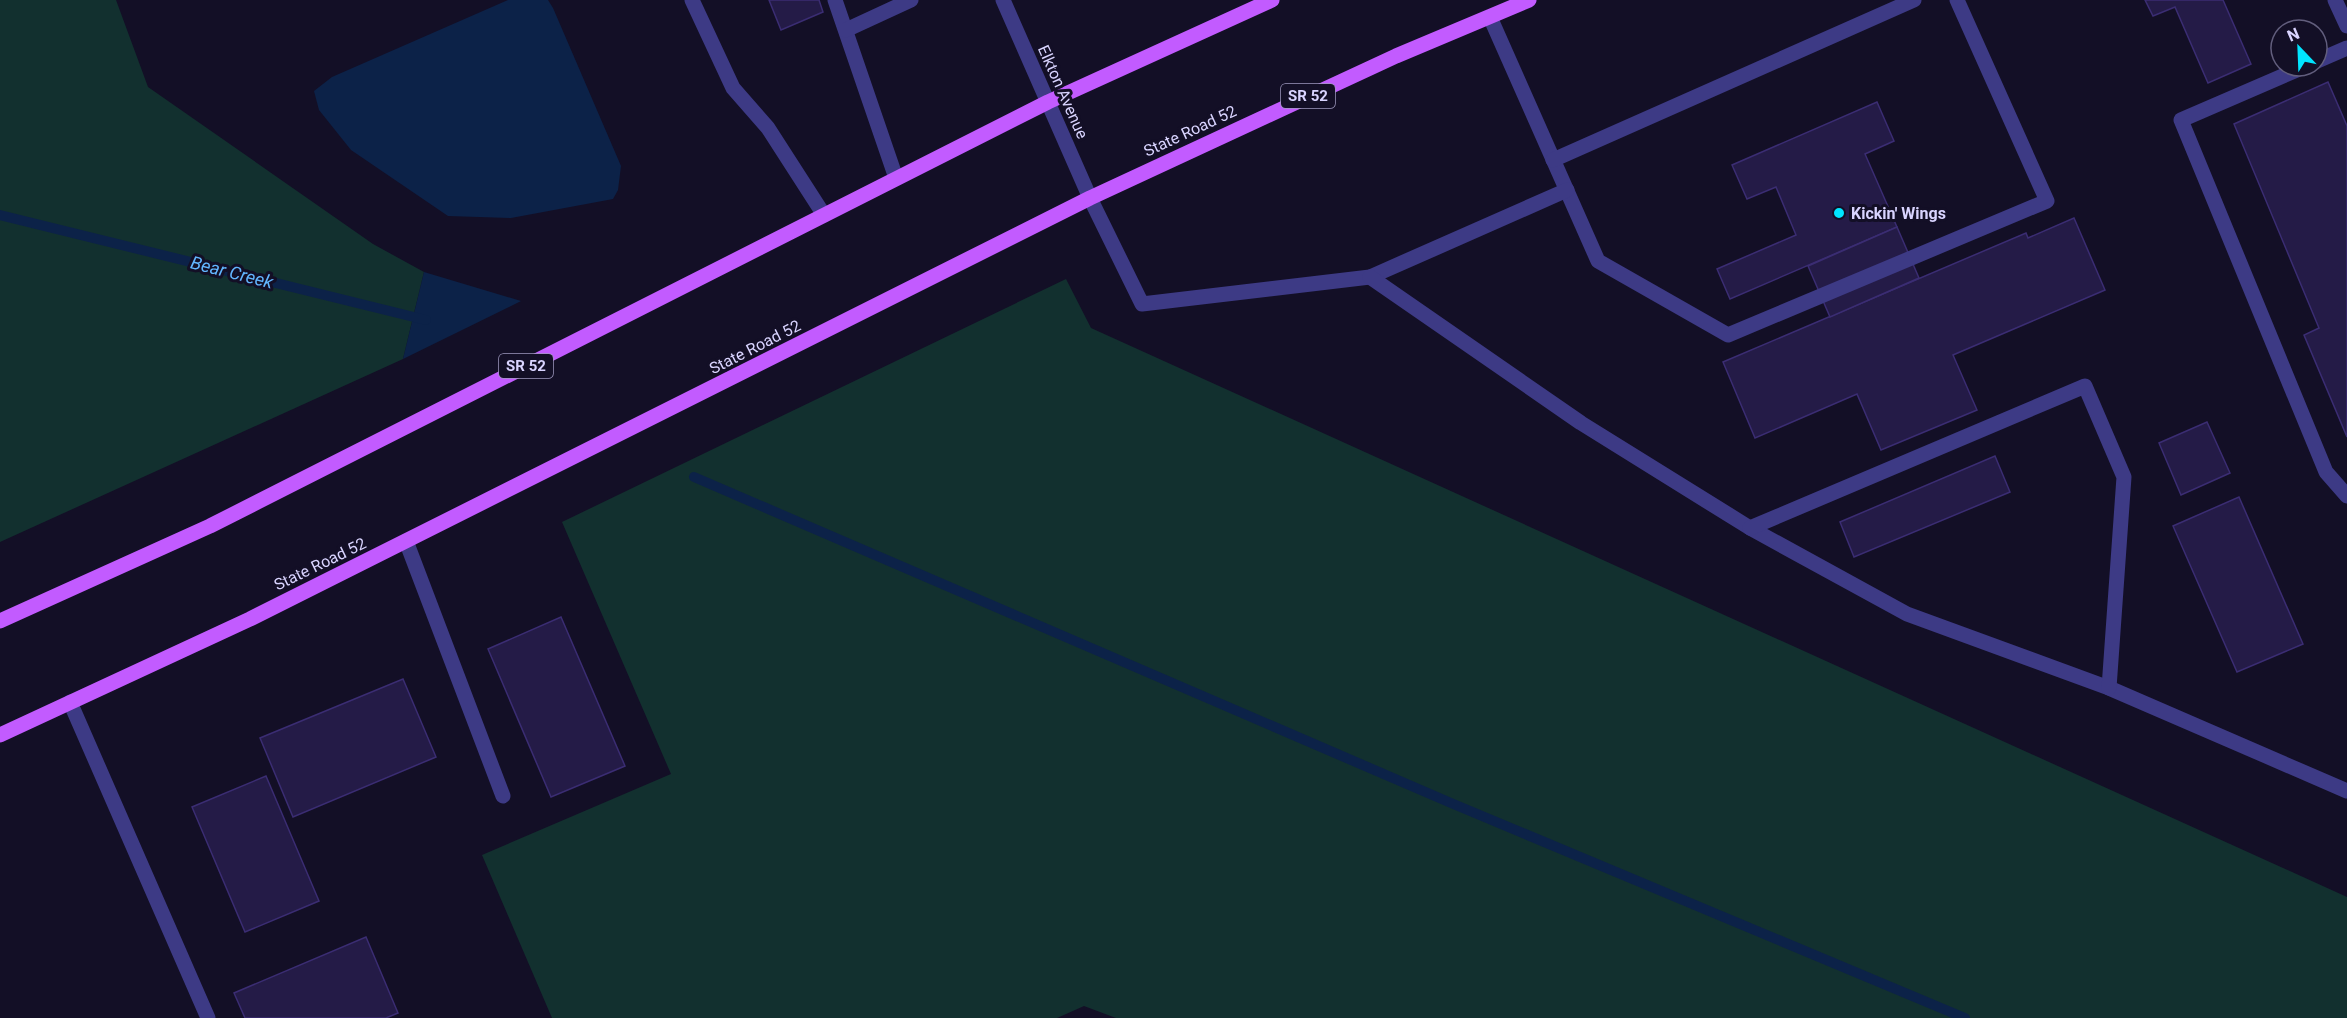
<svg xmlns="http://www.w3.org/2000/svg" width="2347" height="1018" viewBox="0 0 2347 1018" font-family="Roboto,sans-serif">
<rect width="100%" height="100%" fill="#130f26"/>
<g fill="#12302f">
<polygon points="0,0 116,0 148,87 373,244 424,272 403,359 0,542"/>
<polygon points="1066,279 1091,328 2347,897 2347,1018 1116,1018 1084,1006 1057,1018 552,1018 482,855 671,774 562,522"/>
</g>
<g fill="#0c2248">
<polygon points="508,0 548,0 553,8 621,166 618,190 613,199 511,218 448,216 351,150 319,110 314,91 332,77"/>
<polygon points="424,272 521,301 403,359"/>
</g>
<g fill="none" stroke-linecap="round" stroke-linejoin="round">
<g stroke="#0c2248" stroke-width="10">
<polyline points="0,215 426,320"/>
<polyline points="694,477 1451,803 1965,1018"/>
</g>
</g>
<g fill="#241b47" stroke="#3b2d73" stroke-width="1.5">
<polygon points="769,0 819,0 823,12 781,30"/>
<polygon points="2145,0 2223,0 2251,64 2208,83 2175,7 2153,16"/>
<polygon points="2328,82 2347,126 2347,437 2304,335 2319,328 2234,124"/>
<polygon points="1877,102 1894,141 1865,154 1897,227 1730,299 1717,269 1796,235 1776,187 1747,199 1732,165"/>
<polygon points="2074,218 2105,290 1953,355 1977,410 1881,450 1857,394 1755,438 1723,362 2026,233 2028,238"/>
<polygon points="1897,227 1919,278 1830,317 1808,266"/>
<polygon points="2207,422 2230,473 2181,495 2159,443"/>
<polygon points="1995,456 2010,492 1854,557 1840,522"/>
<polygon points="2239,497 2303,644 2237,672 2173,526"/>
<polygon points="561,617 625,766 551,797 488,649"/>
<polygon points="403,679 436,757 293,817 260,738"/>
<polygon points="266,776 319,901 245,932 192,807"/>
<polygon points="366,937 398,1013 386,1018 245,1018 234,993"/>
</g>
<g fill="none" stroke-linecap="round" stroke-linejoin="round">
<g stroke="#3d3a85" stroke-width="15">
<polyline points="692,0 733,88 768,128 824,215"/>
<polyline points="835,0 896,178"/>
<polyline points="2335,0 2347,26"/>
<polyline points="1490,17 1598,261 1728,335 2047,201 1957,0"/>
<polyline points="846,30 911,0"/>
<polyline points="2317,61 2347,48"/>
<polyline points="2306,66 2181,120 2326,472 2347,496"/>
<polyline points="1553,160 1914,0"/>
<polyline points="1090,198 1142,304 1370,277 1567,190"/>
<polyline points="1370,277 1581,423 1750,528 1907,614 2109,688 2347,791"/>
<polyline points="1750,528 2085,386 2124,477 2109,688"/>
<polyline points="406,541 503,796"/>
<polyline points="70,702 208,1018"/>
</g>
<polyline stroke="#3d3a85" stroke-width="15" points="1003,0 1090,198"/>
<g stroke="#c25bff" stroke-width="15">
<polyline points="0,621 210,526 1048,102 1272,0"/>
<polyline points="0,735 250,619 1090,198 1396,56 1529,0"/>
</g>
</g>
<circle fill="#00e5ff" stroke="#130f26" stroke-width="2" cx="1839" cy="213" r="6"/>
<g text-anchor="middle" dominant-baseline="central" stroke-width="6" stroke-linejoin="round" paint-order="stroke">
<g fill="#130f26" stroke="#9e99be" stroke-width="1.5">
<rect x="1281" y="84" width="54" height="24" rx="4.5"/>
<rect x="499" y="354" width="54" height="24" rx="4.5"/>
</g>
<g font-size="15" font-weight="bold" fill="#d9d4ff">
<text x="1308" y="96">SR 52</text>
<text x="526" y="366">SR 52</text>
</g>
<g font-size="16" fill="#d9d4ff" stroke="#130f26">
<text transform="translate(1063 92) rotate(66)">Elkton Avenue</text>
<text transform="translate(1190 131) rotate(-25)">State Road 52</text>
<text transform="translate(755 347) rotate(-27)">State Road 52</text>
<text transform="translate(320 564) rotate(-26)">State Road 52</text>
</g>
<g font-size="16" font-weight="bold" fill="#d9d4ff" stroke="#130f26" text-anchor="start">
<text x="1851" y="213">Kickin' Wings</text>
</g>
<g font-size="18" font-style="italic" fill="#62b6ff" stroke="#130f26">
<text transform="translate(232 272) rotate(14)">Bear Creek</text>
</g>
</g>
<g transform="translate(2299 48) rotate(337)"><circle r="28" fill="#130f26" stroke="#625e7d" stroke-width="1.5"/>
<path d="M0-4.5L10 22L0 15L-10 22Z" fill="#00e5ff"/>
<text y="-9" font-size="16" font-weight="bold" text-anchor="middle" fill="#d9d4ff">N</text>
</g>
</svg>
